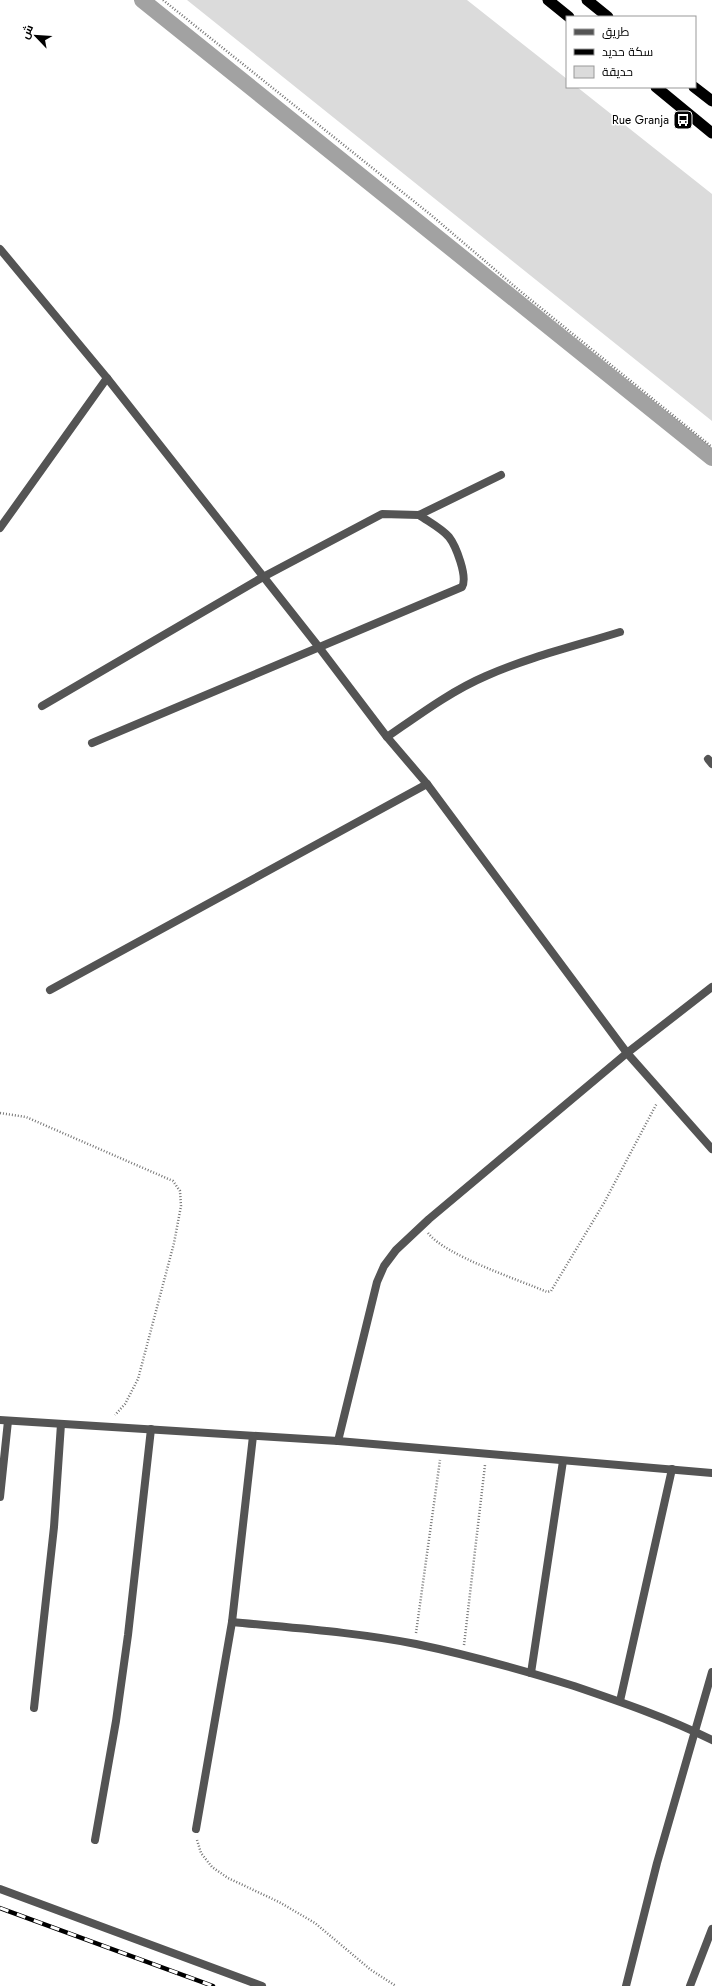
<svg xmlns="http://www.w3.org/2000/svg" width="712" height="1986" viewBox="0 0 712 1986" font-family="Jost,Cairo,sans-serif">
<rect width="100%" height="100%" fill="#fff"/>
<polygon fill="#dbdbdb" points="187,0 467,0 567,79 567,87 577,87 712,194 712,421"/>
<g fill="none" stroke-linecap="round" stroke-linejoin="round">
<polyline stroke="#a2a2a2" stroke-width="16" points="142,0 712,458"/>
<g stroke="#767676" stroke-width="2.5" stroke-dasharray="1 2" stroke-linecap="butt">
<polyline points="163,0 431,215 520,291 712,447"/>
<polyline points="0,1113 26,1117 173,1181 180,1191 181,1206 174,1243 138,1379 125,1404 115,1415"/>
<path d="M428,1233c18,23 89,46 119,59l4,-1 53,-88 53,-100"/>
<polyline points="416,1633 440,1460"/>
<polyline points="464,1645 485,1465"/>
<polyline points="197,1840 201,1853 212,1867 228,1878 279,1902 315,1923 371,1970 396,1986"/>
</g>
<g stroke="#545454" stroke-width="8">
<polyline points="0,249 107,378 318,646 387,737 427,784 627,1053 712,1149"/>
<polyline points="0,528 107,378"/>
<polyline points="42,706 263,577 382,514 419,515 501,475"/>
<path d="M387,737c32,-22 64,-46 99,-61 43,-19 89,-30 134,-44"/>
<path d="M92,743l370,-156c6,-10 -6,-41 -13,-50 -8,-9 -20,-15 -30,-22"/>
<polyline points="708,759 712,764"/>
<polyline points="50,990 427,784"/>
<polyline points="0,1420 338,1441 712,1473"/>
<polyline points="338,1441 377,1282 384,1266 396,1250 429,1219 627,1053 712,987"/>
<polyline points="0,1497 8,1421"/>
<path d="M232,1622c61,6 123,10 184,22 53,11 106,26 158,42 47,16 94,32 138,54"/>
<polyline points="531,1673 563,1461"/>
<polyline points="620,1701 672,1469"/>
<polyline points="34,1708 54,1527 61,1424"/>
<polyline points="196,1829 232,1622 253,1436"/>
<polyline points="95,1840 116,1721 128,1635 151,1429"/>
<polyline points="0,1889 262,1986"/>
<polyline points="626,1986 657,1863 712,1672"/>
<polyline points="690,1986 712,1929"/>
</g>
<g stroke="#000" stroke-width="11">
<polyline points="548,0 569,17"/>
<polyline points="587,0 608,17"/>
<polyline points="656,87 712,133"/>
<polyline points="694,87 712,101"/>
</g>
<g stroke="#000" stroke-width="4.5">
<polyline id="rail" points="0,1908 213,1986"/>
</g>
<use href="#rail" stroke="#fff" stroke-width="3" stroke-dasharray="9" stroke-linecap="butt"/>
</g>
<defs>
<g id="bus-square" transform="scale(1)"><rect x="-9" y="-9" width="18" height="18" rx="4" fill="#000" stroke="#fff"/><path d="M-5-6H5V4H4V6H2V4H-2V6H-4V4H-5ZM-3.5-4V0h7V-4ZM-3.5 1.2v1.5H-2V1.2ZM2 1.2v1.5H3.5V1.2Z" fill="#fff"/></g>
</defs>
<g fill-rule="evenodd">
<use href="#bus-square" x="683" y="120"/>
</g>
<g text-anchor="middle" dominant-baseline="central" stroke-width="3" stroke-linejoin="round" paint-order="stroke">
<g font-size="12" fill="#000" stroke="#fff" text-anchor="end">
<text x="669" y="120">Rue Granja</text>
</g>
</g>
<rect x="566" y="16" width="130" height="72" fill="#ffffff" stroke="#999999"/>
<rect x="574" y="29" width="20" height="6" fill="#545454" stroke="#999999"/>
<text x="602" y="36" font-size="12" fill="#000000">طريق</text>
<rect x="574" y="49" width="20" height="6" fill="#000000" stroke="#999999"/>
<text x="602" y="56" font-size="12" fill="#000000">سكة حديد</text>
<rect x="574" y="66" width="20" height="12" fill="#dbdbdb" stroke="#999999"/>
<text x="602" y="76" font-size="12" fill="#000000">حديقة</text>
<g transform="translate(36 36) rotate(295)" stroke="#ffffff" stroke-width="3" paint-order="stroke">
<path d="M0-3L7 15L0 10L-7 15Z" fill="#000000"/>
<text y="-6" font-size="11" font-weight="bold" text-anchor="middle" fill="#000000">ش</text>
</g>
</svg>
